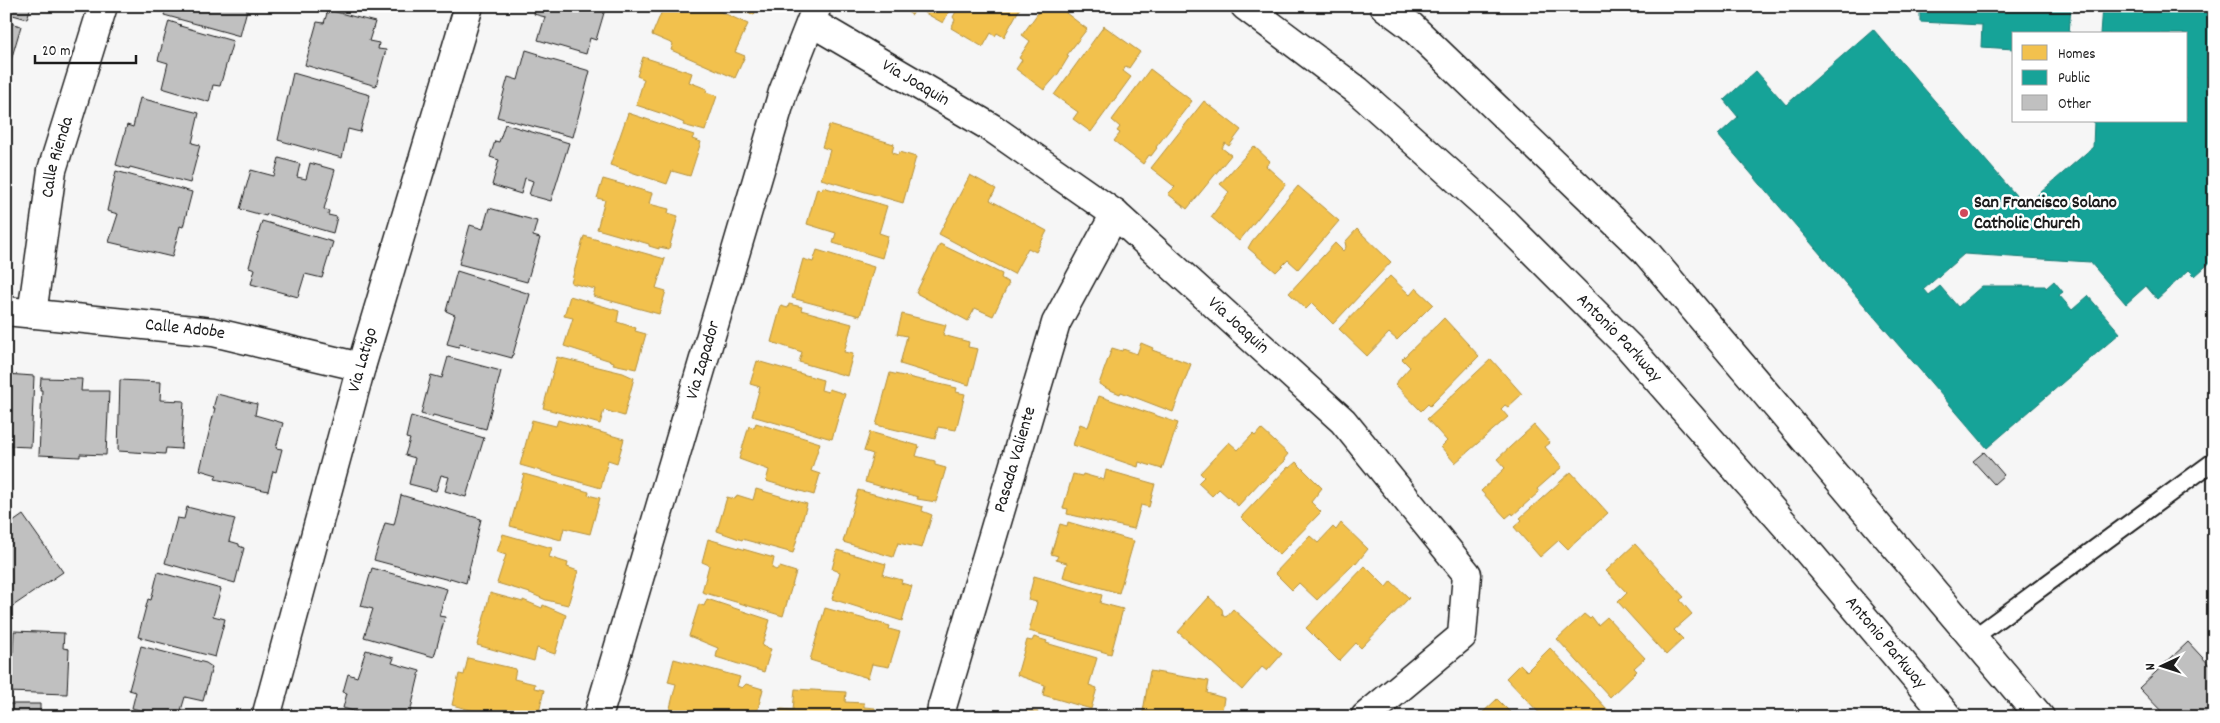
<svg xmlns="http://www.w3.org/2000/svg" width="2220" height="723" viewBox="0 0 2220 723" font-family="Dekko,sans-serif">
<rect width="100%" height="100%" fill="#f6f6f6"/>
<filter id="ink" filterUnits="userSpaceOnUse"><feTurbulence type="fractalNoise" baseFrequency=".02" numOctaves="2"/><feDisplacementMap in="SourceGraphic" scale="10" xChannelSelector="R" yChannelSelector="G"/><feConvolveMatrix kernelMatrix="1 2 1 2 8 2 1 2 1" color-interpolation-filters="sRGB"/></filter>
<g filter="url(#ink)">
<g fill="#f2c14e" stroke="#b2903f">
<polygon points="664,6 708,6 748,24 735,52 745,56 735,78 671,50 673,44 652,35"/>
<polygon points="729,6 757,6 754,15"/>
<polygon points="898,6 952,6 943,23 916,8 912,15"/>
<polygon points="959,6 960,7 1021,6 1004,37 997,33 995,36 991,33 983,47 951,28 955,20 953,17"/>
<polygon points="1043,6 1069,6 1071,7 1066,13 1087,29 1067,55 1069,56 1058,74 1044,90 1016,69 1022,60 1019,58 1030,41 1022,35"/>
<polygon points="1104,26 1140,52 1129,68 1126,66 1123,71 1131,77 1091,132 1073,119 1078,112 1054,95"/>
<polygon points="643,57 692,73 689,82 707,89 706,92 717,96 705,131 683,125 684,123 666,115 636,105 644,79 637,76"/>
<polygon points="1150,69 1192,101 1156,147 1157,148 1151,156 1149,155 1143,164 1114,141 1120,133 1117,131 1120,127 1112,120"/>
<polygon points="1204,101 1241,130 1229,146 1225,143 1222,148 1231,155 1187,209 1168,194 1175,187 1151,168"/>
<polygon points="628,113 694,135 692,139 701,142 690,176 672,171 667,184 610,165"/>
<polygon points="829,125 894,144 892,153 898,155 899,152 916,157 903,203 821,179 830,150 822,147"/>
<polygon points="1254,146 1270,161 1266,166 1286,184 1239,241 1211,217 1229,192 1220,184"/>
<polygon points="970,175 996,189 990,200 1047,231 1036,252 1028,248 1014,274 939,234"/>
<polygon points="603,179 652,193 649,204 669,209 668,213 678,216 669,249 659,247 659,249 649,246 649,244 597,229 605,200 597,198"/>
<polygon points="1298,186 1339,221 1298,269 1288,260 1276,272 1248,248 1252,241"/>
<polygon points="823,187 887,206 879,233 888,236 882,258 833,243 836,233 807,224 817,188 822,190"/>
<polygon points="1357,229 1391,262 1333,324 1312,303 1306,309 1289,293 1335,243 1343,251 1346,247 1345,242"/>
<polygon points="584,236 665,259 656,288 666,291 659,314 593,296 595,289 571,283"/>
<polygon points="940,244 1002,274 1001,278 1009,283 993,316 975,308 968,321 916,293"/>
<polygon points="817,250 874,267 860,316 792,298 803,259 813,262"/>
<polygon points="1390,276 1410,295 1416,288 1433,304 1397,340 1389,333 1367,356 1339,329"/>
<polygon points="570,296 619,311 617,322 636,328 635,331 646,334 636,369 613,364 614,362 564,346 573,318 564,316"/>
<polygon points="789,304 802,307 801,310 852,324 844,352 853,354 847,376 799,362 802,352 771,342 781,306 788,308"/>
<polygon points="902,314 946,325 943,335 969,342 968,347 978,349 969,385 900,364 907,336 897,334"/>
<polygon points="1444,318 1479,356 1430,406 1428,404 1421,411 1395,384 1410,367 1402,359"/>
<polygon points="1141,343 1153,348 1152,350 1191,364 1173,412 1121,392 1120,394 1108,389 1099,384 1112,348 1122,351 1123,349 1137,354"/>
<polygon points="557,357 623,373 634,378 624,416 604,410 600,424 543,408"/>
<polygon points="1491,359 1522,394 1508,407 1505,405 1501,409 1508,417 1455,463 1441,447 1447,441 1427,419"/>
<polygon points="757,361 823,380 821,390 828,392 829,389 845,394 832,439 752,416 760,387 750,384"/>
<polygon points="890,373 957,388 956,392 965,394 956,430 938,427 935,439 876,425"/>
<polygon points="1099,396 1178,423 1162,469 1139,462 1138,467 1073,445 1080,424 1088,427"/>
<polygon points="532,420 556,426 558,420 624,439 617,463 608,460 601,488 520,465"/>
<polygon points="756,423 820,443 811,471 820,474 814,495 766,481 769,470 739,459 749,426 754,428"/>
<polygon points="1534,425 1550,443 1545,447 1562,467 1537,489 1539,492 1513,515 1512,513 1506,518 1481,491 1505,468 1497,459"/>
<polygon points="1261,429 1288,454 1284,459 1286,460 1262,482 1261,481 1238,506 1219,489 1212,496 1198,483 1204,477 1200,473 1229,442 1238,450 1253,434 1255,436"/>
<polygon points="870,432 919,446 916,456 935,461 935,465 946,468 936,502 917,499 918,497 865,482 873,454 864,451"/>
<polygon points="1296,462 1322,488 1311,502 1321,512 1279,555 1241,517 1288,467 1289,468"/>
<polygon points="1106,470 1155,484 1149,507 1141,505 1134,529 1067,514 1068,509 1063,508 1073,474 1082,476 1083,474 1104,480"/>
<polygon points="1571,472 1608,513 1568,549 1559,540 1540,557 1514,527 1522,520 1520,518"/>
<polygon points="524,474 589,492 588,495 600,498 590,534 564,528 561,540 510,526"/>
<polygon points="756,489 807,504 793,553 742,539 742,540 717,531 727,497 735,499 737,495 753,500"/>
<polygon points="858,490 923,507 922,511 932,515 922,548 898,543 893,557 843,542"/>
<polygon points="1068,522 1134,541 1119,593 1063,577 1067,563 1056,560 1058,556 1051,554 1060,524 1067,526"/>
<polygon points="1341,523 1368,549 1356,564 1355,563 1317,600 1299,583 1292,590 1275,573 1310,536 1318,543 1333,527 1336,530"/>
<polygon points="503,534 552,548 549,557 568,563 567,567 578,571 568,605 546,600 530,593 497,583 506,555 497,552"/>
<polygon points="708,539 774,558 772,568 776,570 780,567 796,572 783,616 702,592 709,565 702,562"/>
<polygon points="1635,544 1684,597 1680,600 1692,614 1674,630 1683,639 1666,655 1618,602 1627,593 1606,571"/>
<polygon points="837,550 886,564 883,575 902,580 901,583 912,586 902,621 832,599 840,572 832,569"/>
<polygon points="1365,566 1386,587 1391,581 1409,598 1361,648 1356,643 1339,661 1306,628"/>
<polygon points="1034,576 1102,595 1100,603 1123,609 1111,654 1029,631 1037,602 1028,600"/>
<polygon points="490,593 523,602 523,600 542,608 543,605 566,615 555,654 537,648 534,661 477,645"/>
<polygon points="1209,597 1222,609 1223,615 1226,617 1233,609 1282,654 1267,671 1262,667 1242,690 1178,632"/>
<polygon points="707,599 770,620 762,646 771,649 764,672 716,657 718,648 689,636 699,604 704,606"/>
<polygon points="825,608 890,626 889,629 900,632 889,667 872,664 868,678 810,660"/>
<polygon points="1584,614 1590,619 1592,617 1598,625 1607,617 1645,658 1634,668 1637,671 1610,697 1557,639"/>
<polygon points="1034,637 1047,641 1046,643 1097,658 1089,685 1097,688 1091,709 1043,695 1045,685 1017,675 1027,640 1032,641"/>
<polygon points="1550,648 1608,710 1601,717 1543,717 1506,678 1520,664 1527,671"/>
<polygon points="468,658 516,669 514,679 535,684 534,688 544,690 538,717 497,717 452,705 459,674 464,675"/>
<polygon points="674,659 740,677 737,686 742,688 746,684 763,689 756,717 685,717 669,712 676,684 668,682"/>
<polygon points="1150,671 1209,681 1207,693 1224,698 1221,717 1142,717"/>
<polygon points="795,689 846,692 845,702 864,703 864,707 875,708 875,717 780,717 780,709 793,710"/>
<polygon points="1497,699 1515,717 1478,717"/>
<polygon points="1026,711 1038,712 1037,714 1076,717 1025,717"/>
</g>
<g fill="#17a398" stroke="#187a73">
<polygon points="1920,6 2071,6 2069,34 2014,34 2014,49 1981,47 1982,25 1920,22"/>
<polygon points="2102,6 2214,6 2214,244 2209,248 2214,254 2214,259 2195,276 2189,270 2157,299 2146,286 2126,304 2090,262 1964,254 1924,289 1929,295 1940,286 1958,307 1982,286 2045,286 2046,288 2054,281 2063,292 2059,295 2072,310 2088,296 2120,333 1987,448 1718,135 1738,117 1724,100 1756,71 1786,105 1873,29 2025,206 2093,147 2094,121 2186,121 2186,34 2100,34"/>
</g>
<g fill="#c0c0c0" stroke="#1c1c1c">
<polygon points="6,6 31,6 27,19 6,13"/>
<polygon points="167,6 248,6 240,36 164,15"/>
<polygon points="373,6 372,6 384,6 383,11"/>
<polygon points="536,6 606,6 596,40 590,38 586,54 538,40 545,17 534,14"/>
<polygon points="328,10 375,22 369,41 379,43 378,49 386,50 376,86 305,65 317,22 324,23"/>
<polygon points="169,21 181,25 180,26 233,41 220,86 213,85 209,102 162,88 168,63 158,60"/>
<polygon points="6,22 21,26 9,67 6,67"/>
<polygon points="526,50 539,54 538,56 590,71 573,137 497,117 508,77 518,80"/>
<polygon points="293,73 370,95 360,132 348,129 342,158 278,140"/>
<polygon points="140,98 199,113 192,143 200,145 190,183 130,167 129,169 116,165 127,125 133,127"/>
<polygon points="505,124 569,143 551,201 529,195 533,181 525,178 521,194 492,185 499,160 490,157 495,141 499,142"/>
<polygon points="279,158 300,164 297,177 306,179 310,163 335,170 324,209 329,211 328,215 337,217 333,233 267,214 266,216 240,209 251,170 274,176"/>
<polygon points="116,171 192,192 183,227 180,226 172,257 109,242 118,214 107,211"/>
<polygon points="489,208 537,221 533,236 540,238 527,282 459,264 470,225 483,229"/>
<polygon points="262,221 333,242 322,278 305,274 298,297 251,284 255,269 249,267"/>
<polygon points="457,271 530,294 512,358 460,344 459,347 447,344 455,315 446,311"/>
<polygon points="448,357 501,371 486,429 433,415 432,417 421,414 431,375 442,378"/>
<polygon points="6,374 34,376 31,447 6,446"/>
<polygon points="41,378 82,379 81,391 109,391 106,455 80,454 80,457 39,455 42,390 40,390"/>
<polygon points="120,380 161,382 160,400 184,401 181,449 166,448 165,454 118,451"/>
<polygon points="217,394 257,404 255,415 283,423 276,448 282,449 276,472 273,471 268,491 215,479 217,475 200,470 215,408 213,408"/>
<polygon points="411,416 484,438 466,497 445,491 449,477 441,475 436,491 409,484 415,458 405,455 410,439 406,438"/>
<polygon points="1984,452 2004,475 1994,484 1973,461"/>
<polygon points="401,495 481,519 466,583 450,578 449,580 374,560 385,523 394,525"/>
<polygon points="187,507 235,519 229,541 239,544 239,546 244,548 235,583 165,563 177,518 184,519"/>
<polygon points="23,515 63,572 7,610 8,612 6,613 6,527"/>
<polygon points="372,568 447,589 439,616 445,617 434,657 364,637 373,609 361,606"/>
<polygon points="158,572 221,589 213,616 225,619 215,657 138,637 148,599 151,600"/>
<polygon points="14,631 64,633 63,648 69,649 67,694 6,692 6,652 13,652"/>
<polygon points="2188,642 2214,670 2214,717 2167,717 2139,688"/>
<polygon points="141,646 206,663 212,667 203,701 185,697 179,717 166,717 132,708 136,692 129,690"/>
<polygon points="366,650 394,658 392,663 420,671 409,717 374,717 343,708 347,693 343,692 348,674 357,677"/>
<rect x="6" y="704" width="34" height="13"/>
</g>
<g fill="none" stroke-linecap="round" stroke-linejoin="round">
<g stroke="#1c1c1c" stroke-width="20">
<polyline id="service" points="1973,638 2214,461"/>
</g>
<g stroke="#1c1c1c" stroke-width="31">
<g id="minor">
<path id="s1" d="M811,22l181,106 123,86 228,207 124,153 -5,62 -97,81"/>
<path id="s2" d="M6,311l207,21 148,35"/>
<path id="s3" d="M32,314l20,-144 51,-164"/>
<path id="s4" d="M266,717l95,-350 108,-361"/>
<path id="s5" d="M598,717l185,-625 34,-86"/>
<path id="s6" d="M941,717l1,-10 114,-384 59,-109"/>
</g>
</g>
<g stroke="#1c1c1c" stroke-width="31">
<g id="primary">
<path id="s7" d="M1245,6l113,85 140,125 131,131 171,195 148,175"/>
<polyline points="1384,6 1411,26 1645,251 2040,717"/>
</g>
</g>
<use href="#service" stroke="#fff" stroke-width="16"/>
<use href="#minor" stroke="#fff" stroke-width="28"/>
<use href="#primary" stroke="#fff" stroke-width="28"/>
</g>
</g>
<circle fill="#d1495b" stroke="#fff" stroke-width="2" cx="1964" cy="213" r="5"/>
<g text-anchor="middle" dominant-baseline="central" stroke-width="5" stroke-linejoin="round" paint-order="stroke">
<g font-size="18" fill="#1c1c1c" stroke="#fff">
<text stroke="none"><textPath href="#s1" startOffset="121">Via Joaquin</textPath></text>
<text stroke="none"><textPath href="#s3" startOffset="159">Calle Rienda</textPath></text>
<text stroke="none"><textPath href="#s1" startOffset="526">Via Joaquin</textPath></text>
<text stroke="none"><textPath href="#s2" startOffset="180">Calle Adobe</textPath></text>
<text stroke="none"><textPath href="#s7" startOffset="501">Antonio Parkway</textPath></text>
<text stroke="none"><textPath href="#s4" startOffset="370">Via Latigo</textPath></text>
<text stroke="none"><textPath href="#s5" startOffset="372">Via Zapador</textPath></text>
<text stroke="none"><textPath href="#s6" startOffset="268">Pasada Valiente</textPath></text>
<text stroke="none"><textPath href="#s7" startOffset="906">Antonio Parkway</textPath></text>
</g>
<g font-size="18" font-weight="bold" fill="#1c1c1c" stroke="#fff" text-anchor="start">
<text x="1974" y="203">San Francisco Solano<tspan x="1974" dy="21">Catholic Church</tspan></text>
</g>
</g>
<rect width="2220" height="723" fill="none" stroke="#fff" stroke-width="25"/>
<rect x="12" y="12" width="2195" height="698" fill="none" stroke="#1c1c1c" stroke-width="2" filter="url(#ink)"/>
<rect x="2012" y="32" width="175" height="90" fill="#ffffff" stroke="#a4a4a4"/>
<rect x="2022" y="45" width="25" height="15" fill="#f2c14e" stroke="#a4a4a4"/>
<text x="2058" y="58" font-size="15" fill="#1c1c1c">Homes</text>
<rect x="2022" y="70" width="25" height="15" fill="#17a398" stroke="#a4a4a4"/>
<text x="2058" y="82" font-size="15" fill="#1c1c1c">Public</text>
<rect x="2022" y="95" width="25" height="15" fill="#c0c0c0" stroke="#a4a4a4"/>
<text x="2058" y="108" font-size="15" fill="#1c1c1c">Other</text>
<g transform="translate(2162 666) rotate(266)" stroke="#ffffff" stroke-width="4" paint-order="stroke">
<path d="M0-4L9 19L0 12L-9 19Z" fill="#1c1c1c"/>
<text y="-8" font-size="14" font-weight="bold" text-anchor="middle" fill="#1c1c1c">N</text>
</g>
<path d="M35 55v8h101v-8" fill="none" stroke="#1c1c1c" stroke-width="2.5"/>
<text x="42" y="55" font-size="15" fill="#1c1c1c" stroke="#ffffff" stroke-width="4" paint-order="stroke">20 m</text>
</svg>
